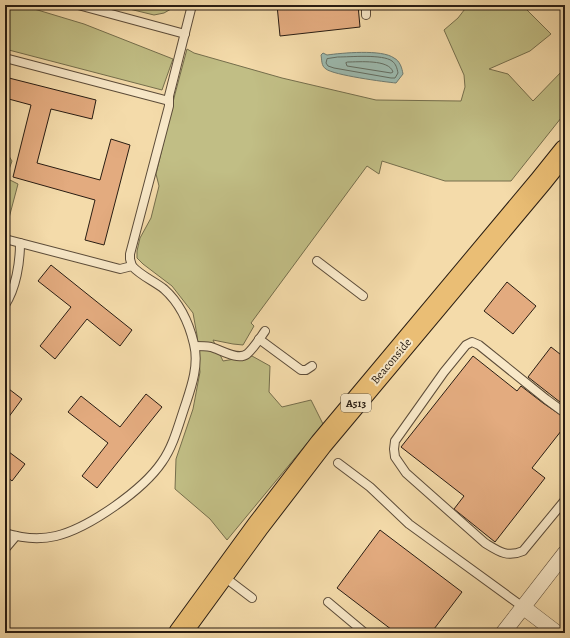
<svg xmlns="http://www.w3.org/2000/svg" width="570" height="638" viewBox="0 0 570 638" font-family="Alegreya,serif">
<rect width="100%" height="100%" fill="#f4dbaa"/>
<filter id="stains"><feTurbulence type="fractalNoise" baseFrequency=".005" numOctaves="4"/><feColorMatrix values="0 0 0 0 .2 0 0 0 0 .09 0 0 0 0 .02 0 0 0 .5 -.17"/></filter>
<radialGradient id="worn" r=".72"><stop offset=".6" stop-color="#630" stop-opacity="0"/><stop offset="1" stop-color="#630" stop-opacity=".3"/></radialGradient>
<g fill="#c1be85" stroke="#756e4c">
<polygon points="5,5 21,5 84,24 173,59 162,90 5,49"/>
<polygon points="113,5 178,5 164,13 154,15"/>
<polygon points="468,5 482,6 482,5 522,5 551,34 530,51 489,69 508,74 533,101 565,68 565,113 511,181 445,181 382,161 379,174 367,166 251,323 254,326 243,345 233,344 213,340 223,361 252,356 270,366 269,392 282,407 311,400 323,424 227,540 210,519 175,489 176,459 193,409 200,372 197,335 193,313 172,286 143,264 137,258 137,251 140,238 151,218 159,186 156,174 175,94 187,49 194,53 282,78 376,100 461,101 465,87 464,75 444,30 458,18"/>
<polygon points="5,150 12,161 6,178 18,184 5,233"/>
</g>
<path fill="#9cbaaf" stroke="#6e7b71" d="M323,53l4,2c15,-2 55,-6 67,3 6,3 8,10 9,16l-7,9c-11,-1 -63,-8 -70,-14 -5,-3 -4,-9 -5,-14z"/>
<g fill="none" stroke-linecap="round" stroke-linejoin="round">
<g stroke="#626c61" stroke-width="1">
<path d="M338,57c12,0 45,-3 54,4 4,3 5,7 6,12l-3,5h-4l-57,-10 -6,-2 -2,-3 1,-4z"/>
<path d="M348,62c11,0 41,-3 45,10l-2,1 -44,-7 -1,-3z"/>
</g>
</g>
<g fill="#e3ab7f" stroke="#291d13">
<polygon points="277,5 358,5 360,27 280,36"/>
<polygon points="5,77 96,100 92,119 51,109 37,163 100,180 111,139 130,145 104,245 85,240 95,200 13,177 31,105 5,98"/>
<polygon points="51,265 132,330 120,346 87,319 55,359 40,346 71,307 38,281"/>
<polygon points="507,282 536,306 513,334 484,311"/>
<polygon points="551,347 565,358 565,406 528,377"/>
<polygon points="473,356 517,391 521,386 543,403 565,418 565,426 532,468 545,478 495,542 454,509 464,496 401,447"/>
<polygon points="5,386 22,399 5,422"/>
<polygon points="146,394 162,407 97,488 82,476 108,443 68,412 81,396 120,427"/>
<polygon points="5,449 25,464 12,481 5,475"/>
<polygon points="380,530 462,592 431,633 396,633 337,588"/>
</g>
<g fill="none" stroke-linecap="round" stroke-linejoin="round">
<g stroke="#5c4c39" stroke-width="10">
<g id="lane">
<polyline points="78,5 185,34"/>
<polyline points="366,15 366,5"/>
<polyline points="5,58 169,101"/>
<path d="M5,239l115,30 12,-3c9,10 22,15 32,23 17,15 25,34 30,55 5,20 -2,41 -8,59 -7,20 -12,42 -24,59 -19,28 -73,66 -106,74 -17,4 -35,2 -51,-3"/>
<polyline points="317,261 363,296"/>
<polyline points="132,266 130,259 130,254 169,106 169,96 192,5"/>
<path d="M5,305c11,-17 15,-42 15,-62"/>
<polyline points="259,339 301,370 306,370 312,366"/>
<path d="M195,346c6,0 10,0 16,1 10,3 27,14 36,7 7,-6 13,-16 18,-23"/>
<path d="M565,413l-19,-14 -67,-54 -7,-3 -6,3 -22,27 -49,69 -1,8 1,8 11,16 79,70c13,8 22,15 38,8l42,-51"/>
<polyline points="338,463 370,487 409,524 523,607"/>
<polyline points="5,549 16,536"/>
<polyline points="223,576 252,598"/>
<polyline points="328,602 365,633"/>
</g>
</g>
<g stroke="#5c4c39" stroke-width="16">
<g id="street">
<polyline points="523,607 557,633"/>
<polyline points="503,633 565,553"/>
</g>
</g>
<g stroke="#291d13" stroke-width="24">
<polyline id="highway" points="180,633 258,526 321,444 541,181 565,151"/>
</g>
<use href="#lane" stroke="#f8e8c8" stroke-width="8"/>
<use href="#street" stroke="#f8e8c8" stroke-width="15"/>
<use href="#highway" stroke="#eabe75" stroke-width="22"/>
</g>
<g text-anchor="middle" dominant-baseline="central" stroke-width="4" stroke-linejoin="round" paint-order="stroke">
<rect fill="#f8e8c8" stroke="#675a49" stroke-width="1" x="341" y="394" width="30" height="18" rx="3"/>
<g font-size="11" font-weight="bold" fill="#291d13">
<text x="356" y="403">A513</text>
</g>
<g font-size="12" fill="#291d13" stroke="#f8e8c8">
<text transform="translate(391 361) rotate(-50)">Beaconside</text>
</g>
</g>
<rect width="570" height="638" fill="none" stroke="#f4dbaa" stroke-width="20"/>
<rect x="6" y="6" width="558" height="626" fill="none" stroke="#291d13" stroke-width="2"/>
<rect x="10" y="10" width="550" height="618" fill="none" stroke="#291d13"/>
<rect width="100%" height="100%" filter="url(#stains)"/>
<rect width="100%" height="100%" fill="url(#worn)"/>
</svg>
